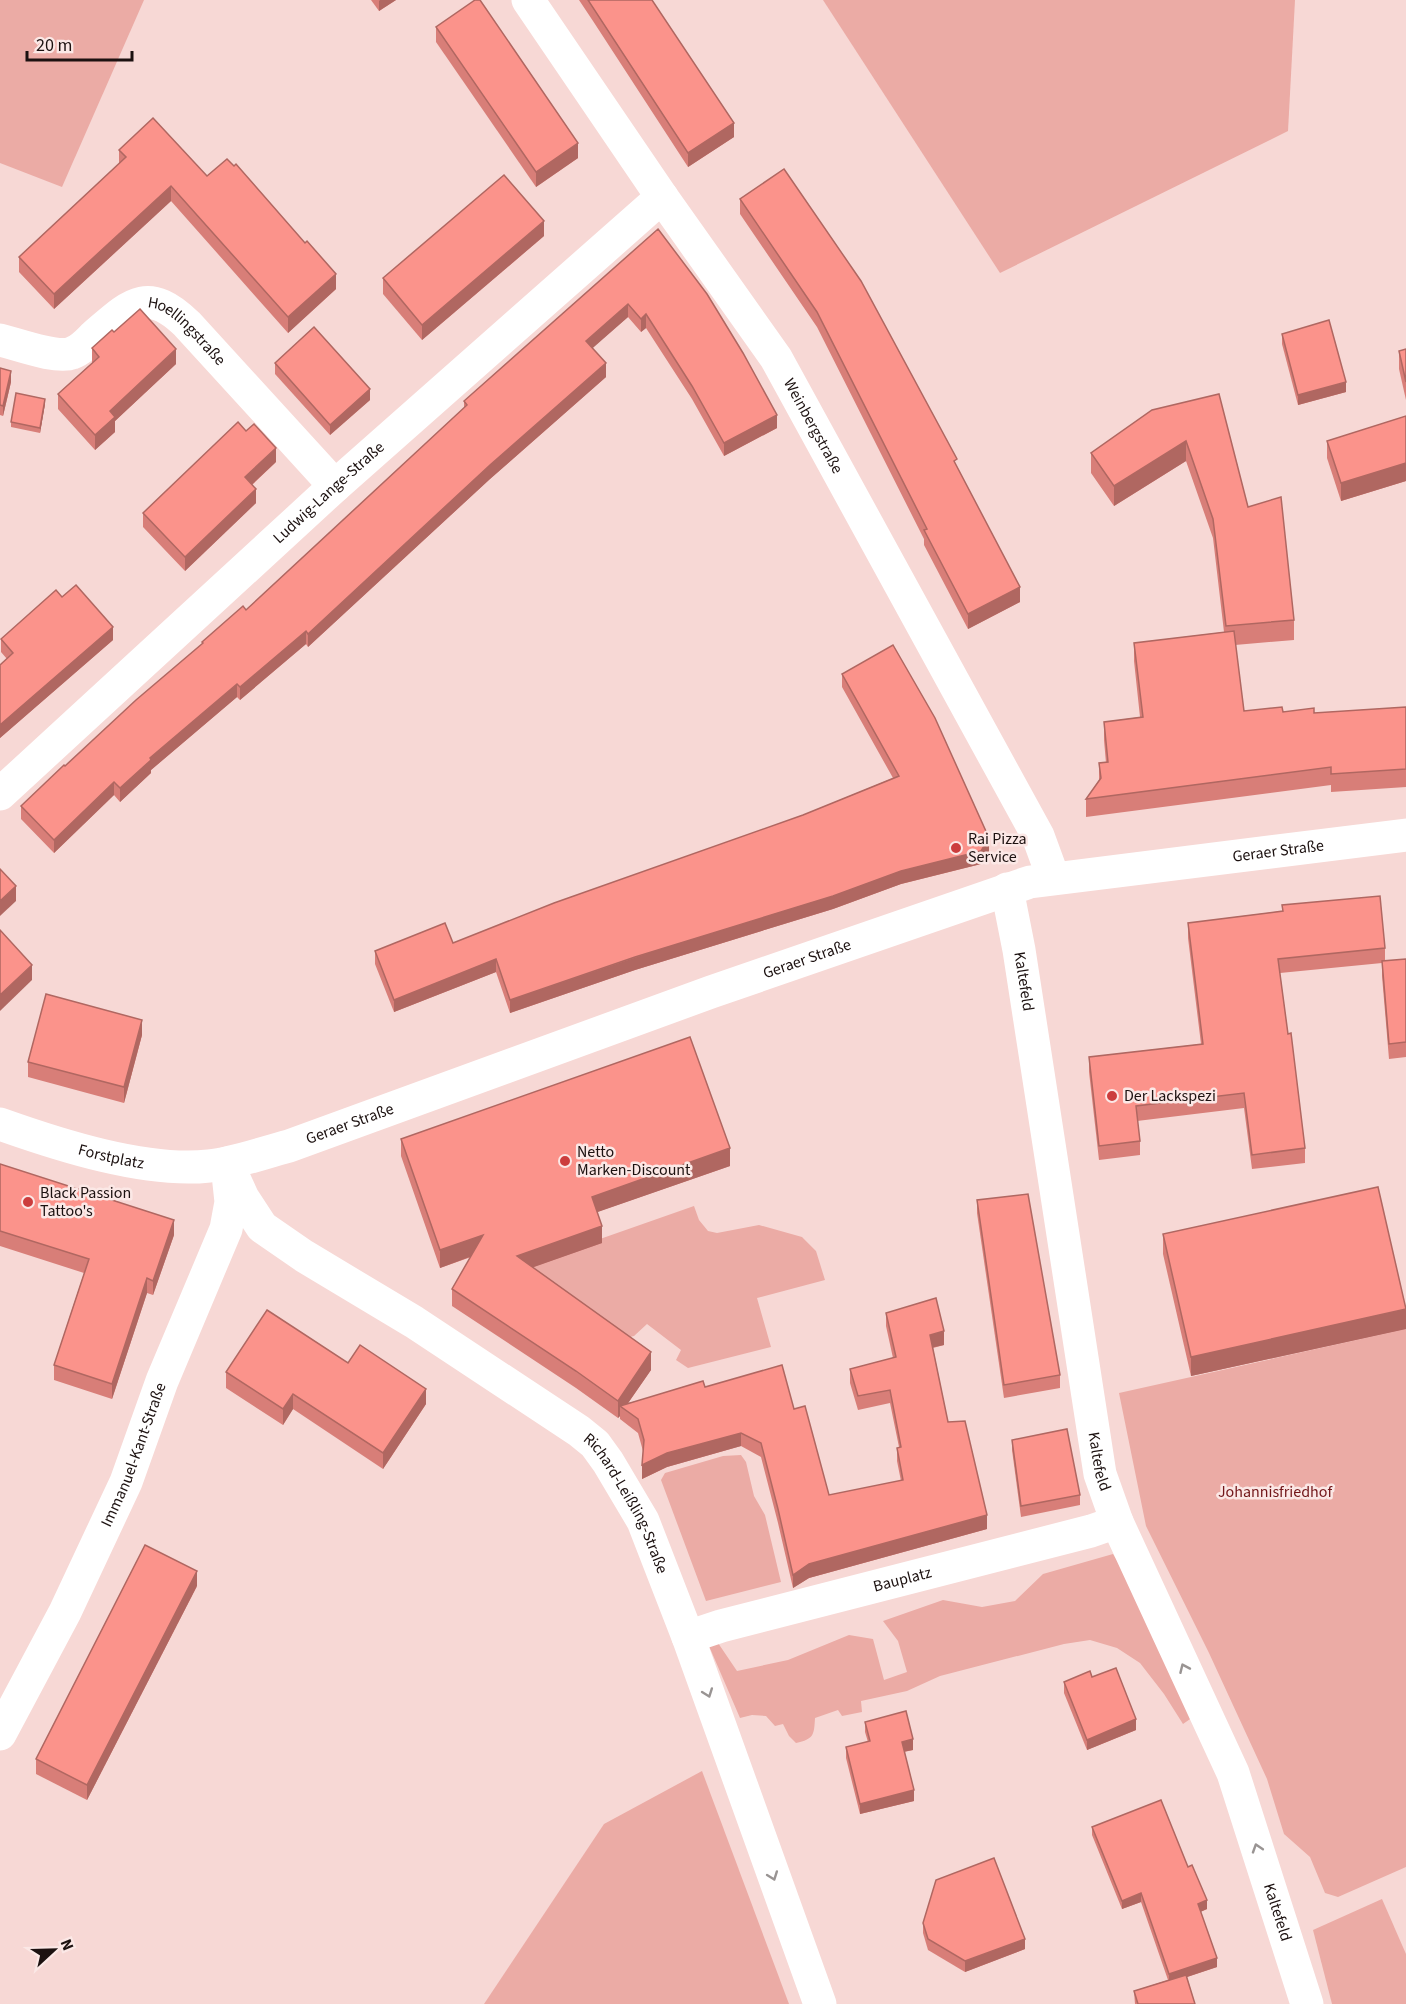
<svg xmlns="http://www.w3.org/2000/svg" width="1406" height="2004" viewBox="0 0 1406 2004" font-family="'Source Sans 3',sans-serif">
<rect width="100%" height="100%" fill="#f7d8d5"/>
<g fill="#ebaba5">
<polygon points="0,0 144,0 62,187 0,163"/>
<polygon points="823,0 1295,0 1288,131 1000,273"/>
<polygon points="694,1206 699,1220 708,1231 717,1233 759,1225 802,1237 816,1251 825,1280 757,1298 771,1347 688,1368 676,1360 681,1350 647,1324 634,1336 613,1341 527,1283 548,1230 600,1239"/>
<polygon points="1406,1329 1406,1867 1338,1897 1325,1893 1310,1857 1284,1834 1267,1779 1209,1653 1146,1526 1119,1393"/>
<polygon points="741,1455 746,1462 754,1496 765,1515 781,1582 706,1601 661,1480 665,1473 723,1456"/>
<path d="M1113,1554l14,22 66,141 -10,7 -19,-30 -24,-31 -23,-15 -27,-8 -26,4 -124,32 -33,15 -46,10 1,11 -20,4 -4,-6 -23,8c-1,17 -1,21 -19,25l-7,-7 -6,-12 -8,2 -9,-10 -14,-1 -12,3 -31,-72 7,-6 21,31 51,-11 61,-25 24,4 11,41 23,-8 -9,-31 -15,-20 60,-21 39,7 33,-6 28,-27z"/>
<polygon points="702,1771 789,2004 484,2004 604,1824"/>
<polygon points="1382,1899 1406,1954 1406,2004 1332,2004 1313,1930"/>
</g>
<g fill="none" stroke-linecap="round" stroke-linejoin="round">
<g stroke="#fff" stroke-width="33">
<path id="s1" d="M528,0l134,197 114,161 262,478 15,41"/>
<path id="s2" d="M0,340c17,4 57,19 72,13 9,-3 16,-11 22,-17 36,-31 53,-51 93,-12l148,162"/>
<path id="s3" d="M0,794l335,-308 327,-289"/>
<path id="s4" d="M1007,889l12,61 81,524 17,48 116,251 74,231"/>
<path id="s5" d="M227,1163l16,35 19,29 42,29 110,66 165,109 16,13 13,18 35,59 45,116 132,367"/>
<path id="s6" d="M688,1637l33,-11 370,-95 26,-9"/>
<path id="s7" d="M0,1734l65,-122 61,-130 36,-101 64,-152 5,-27 -3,-28"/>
</g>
<path stroke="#fff" stroke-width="33" id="s8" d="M0,1124c59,21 146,49 209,42 27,-3 53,-13 80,-20l422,-154 319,-110 376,-47"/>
</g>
<g fill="#d87e78">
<polygon points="371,0 396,0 379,11"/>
<polygon points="579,0 652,0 734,137 688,167 593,21"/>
<polygon points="436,27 578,158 536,187 436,42"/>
<polygon points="119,150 207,176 234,166 336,289 288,333 171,201 54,309 19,272 19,257 119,164"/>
<polygon points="740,199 957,467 1020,602 968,629 924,545 924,539 817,327 740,214"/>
<polygon points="658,229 777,428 724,456 692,399 646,328 641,332 628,317 592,348 606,377 490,479 308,647 306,644 240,700 237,697 151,770 151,773 120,802 114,795 54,853 21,819 21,806 202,644 202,642 246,610 464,408 464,401"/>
<polygon points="544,236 422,340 383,294 383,278"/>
<polygon points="114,332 176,364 115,421 115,432 95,450 58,409 58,394 92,363 92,348"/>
<polygon points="1282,334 1346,392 1298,405 1282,344"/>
<polygon points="1406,349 1406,400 1399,369 1399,351"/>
<polygon points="0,357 0,368 11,382 3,416 0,415"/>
<polygon points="275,363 370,400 330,435 275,374"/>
<polygon points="1219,394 1248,507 1294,620 1294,640 1235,645 1244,711 1314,713 1406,707 1406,787 1331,792 1331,785 1086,817 1086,799 1099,780 1099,763 1106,763 1104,740 1104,722 1140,717 1134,661 1134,643 1224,632 1213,538 1186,461 1114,506 1091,473 1091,453"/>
<polygon points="45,404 40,433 11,427 11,422"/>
<polygon points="1406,416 1406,481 1341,501 1327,458 1327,441"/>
<polygon points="276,462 252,485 256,503 185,571 143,527 143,513"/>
<polygon points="62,597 113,640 0,738 0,665 7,659 1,652 1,639"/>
<polygon points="842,674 989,851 981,864 901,884 833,909 635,970 510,1013 496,972 394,1012 375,964 375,951 453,943 803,815 893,778 842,687"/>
<polygon points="1282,905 1385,948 1385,961 1406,959 1406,1057 1389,1059 1382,976 1382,963 1280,973 1288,1034 1305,1148 1305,1163 1252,1169 1244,1108 1137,1121 1140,1141 1140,1155 1099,1160 1089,1072 1089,1057 1201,1044 1188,938 1188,923 1282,911"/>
<polygon points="142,1035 124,1103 28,1077 28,1062"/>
<polygon points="401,1139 730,1166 597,1212 602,1243 533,1267 651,1370 628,1403 705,1387 794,1409 829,1495 901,1481 897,1461 897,1448 899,1447 890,1403 858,1410 850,1383 850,1369 893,1358 886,1326 886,1313 944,1345 933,1348 948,1422 987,1529 809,1578 793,1588 778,1523 761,1457 741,1446 667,1467 642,1479 643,1451 638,1433 620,1419 620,1416 618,1418 576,1388 452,1306 452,1289 471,1257 440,1268 401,1156"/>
<polygon points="0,1164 174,1235 153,1295 147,1293 112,1399 54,1380 54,1365 84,1273 0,1246"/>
<polygon points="977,1200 1060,1375 1060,1388 1004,1398 977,1213"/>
<polygon points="1163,1234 1406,1329 1191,1376 1163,1254"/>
<polygon points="348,1363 426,1404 383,1469 293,1409 283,1425 226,1388 226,1372"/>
<polygon points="1012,1440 1080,1495 1080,1505 1021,1517 1012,1450"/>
<polygon points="197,1586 87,1800 36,1774 36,1759"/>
<polygon points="1092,1677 1136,1730 1087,1750 1064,1693 1064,1682"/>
<polygon points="865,1722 913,1750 904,1752 914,1801 860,1814 846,1758 846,1747 868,1742 865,1732"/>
<polygon points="1092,1827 1188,1867 1207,1909 1200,1912 1217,1967 1187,1977 1195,2004 1135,2004 1134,1991 1168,1980 1141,1902 1122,1909 1092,1835"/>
<polygon points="923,1923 1025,1949 965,1972 928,1950 923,1933"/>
</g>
<g fill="#b06761">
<polygon points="380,0 396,0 379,11 379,1"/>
<polygon points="734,123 734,137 688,167 688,153"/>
<polygon points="578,143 578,158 536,187 536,172"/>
<polygon points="171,186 171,201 54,309 54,294"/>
<polygon points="544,221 544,236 422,340 422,325"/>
<polygon points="336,274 336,289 288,333 288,317"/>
<polygon points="628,304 628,317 586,354 586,341"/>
<polygon points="646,314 646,328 641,332 641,319"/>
<polygon points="176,349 176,364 115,421 115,432 95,450 95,435 110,411"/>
<polygon points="606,363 606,377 490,479 308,647 308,634 490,465"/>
<polygon points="11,371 11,382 3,416 3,406"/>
<polygon points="1346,382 1346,392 1298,405 1298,395"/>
<polygon points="370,389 370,400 330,435 330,425"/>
<polygon points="45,399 45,404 40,433 40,428"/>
<polygon points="777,415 777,428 724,456 724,443"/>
<polygon points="1186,441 1186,461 1114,506 1114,486"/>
<polygon points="276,448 276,462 245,491 245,477"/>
<polygon points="1406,463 1406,481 1341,501 1341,483"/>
<polygon points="256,489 256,503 185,571 185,557"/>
<polygon points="1020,587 1020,602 968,629 968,614"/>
<polygon points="113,627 113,640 0,738 0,725"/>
<polygon points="306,631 306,644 240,700 240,687"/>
<polygon points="237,684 237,697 151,770 151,773 120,802 120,788 150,758"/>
<polygon points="114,782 114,795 54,853 54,840"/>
<polygon points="989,838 989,851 981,864 901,884 833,909 635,970 510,1013 510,1000"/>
<polygon points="16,886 16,901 0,916 0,901"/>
<polygon points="496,959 496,972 394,1012 394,1000"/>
<polygon points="32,965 32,980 0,1011 0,995"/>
<polygon points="142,1020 142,1035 124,1103 124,1087"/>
<polygon points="730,1148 730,1166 592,1214 592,1197"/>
<polygon points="174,1220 174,1235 153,1295 153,1281"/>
<polygon points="602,1226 602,1243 517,1273 517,1256"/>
<polygon points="483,1235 483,1252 440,1268 440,1250"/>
<polygon points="147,1278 147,1293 112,1399 112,1384"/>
<polygon points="1406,1309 1406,1329 1191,1376 1191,1357"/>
<polygon points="944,1331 944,1345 930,1348 930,1335"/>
<polygon points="651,1352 651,1370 624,1409 620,1406 620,1416 618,1418 618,1401"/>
<polygon points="426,1389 426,1404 383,1469 383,1453"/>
<polygon points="293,1394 293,1409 283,1425 283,1409"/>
<polygon points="741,1433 741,1446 667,1467 642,1479 642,1465 667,1453"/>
<polygon points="987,1515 987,1529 809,1578 793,1588 793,1575 809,1564"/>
<polygon points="197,1571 197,1586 87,1800 87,1785"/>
<polygon points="1136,1719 1136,1730 1087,1750 1087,1740"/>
<polygon points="913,1739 913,1750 902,1752 902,1742"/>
<polygon points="914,1790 914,1801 860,1814 860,1804"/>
<polygon points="1141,1893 1141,1902 1122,1909 1122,1901"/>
<polygon points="1207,1900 1207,1909 1198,1913 1198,1904"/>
<polygon points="1025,1939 1025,1949 965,1972 965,1961"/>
<polygon points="1217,1958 1217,1967 1169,1983 1169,1974"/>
</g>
<g fill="#fb938b" stroke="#b06761" stroke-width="1.5">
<polygon points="475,0 480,0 578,143 536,172 436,27"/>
<polygon points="588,0 652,0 734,123 688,153"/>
<polygon points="153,118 207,176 227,159 234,166 236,164 305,243 307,241 336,274 288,317 171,186 54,294 19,257 126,157 119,150"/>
<polygon points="784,169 861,281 957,459 954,461 1020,587 968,614 924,530 927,529 817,312 740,199"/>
<polygon points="504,175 544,221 422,325 383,278"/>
<polygon points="658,229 707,294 743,353 777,415 724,443 692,386 646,314 641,319 628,304 586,341 606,363 490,465 308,634 306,631 240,687 237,684 150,758 151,760 120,788 114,782 54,840 21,806 64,765 65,766 136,700 203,643 202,642 243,606 246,610 467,405 464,401"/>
<polygon points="140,309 176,349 110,411 115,417 95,435 58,394 99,357 92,348 112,330 114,332"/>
<polygon points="1329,320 1346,382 1298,395 1282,334"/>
<polygon points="314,327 370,389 330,425 275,363"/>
<polygon points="1406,349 1406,382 1399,351"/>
<polygon points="0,368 11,371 3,406 0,405"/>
<polygon points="16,393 45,399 40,428 11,422"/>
<polygon points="1219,394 1248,507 1281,497 1294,620 1226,626 1213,519 1186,441 1114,486 1091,453 1152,410"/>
<polygon points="1406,416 1406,463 1341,483 1327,441"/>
<polygon points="238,422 246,431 254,424 276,448 245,477 256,489 185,557 143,513"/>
<polygon points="76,585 113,627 0,725 0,665 13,653 1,639 56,590 62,597"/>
<polygon points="1234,631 1244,711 1282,707 1283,712 1314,708 1314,713 1406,707 1406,769 1331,774 1331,767 1086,799 1101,778 1099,763 1108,762 1104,722 1143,717 1134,643"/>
<polygon points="893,645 935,718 989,838 981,851 901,871 833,896 635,957 510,1000 496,959 394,1000 375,951 445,923 453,943 554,903 803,815 899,776 842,674"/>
<polygon points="0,869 16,886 0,901"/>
<polygon points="1380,896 1385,948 1278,959 1288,1034 1291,1033 1305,1148 1252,1155 1244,1093 1136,1106 1140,1141 1099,1146 1089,1057 1203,1044 1188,923 1283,911 1282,905"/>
<polygon points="0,930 32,965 0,995"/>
<polygon points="1406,959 1406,1042 1389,1044 1382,961"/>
<polygon points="46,994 142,1020 124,1087 28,1062"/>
<polygon points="690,1037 730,1148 592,1197 602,1226 517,1256 651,1352 618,1401 576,1371 452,1289 483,1235 440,1250 401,1139"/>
<polygon points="0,1164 174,1220 153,1281 147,1278 112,1384 54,1365 89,1259 0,1231"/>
<polygon points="1378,1187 1406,1309 1191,1357 1163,1234"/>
<polygon points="1028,1194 1060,1375 1004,1385 977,1200"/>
<polygon points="936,1298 944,1331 930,1335 948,1422 965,1421 987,1515 809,1564 793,1575 778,1509 761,1443 741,1433 667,1453 642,1465 644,1440 638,1419 620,1406 703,1381 705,1387 782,1365 794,1409 805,1406 829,1495 903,1480 897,1448 901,1447 890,1390 858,1396 850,1369 896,1357 886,1313"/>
<polygon points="267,1310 348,1363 360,1345 426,1389 383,1453 293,1394 283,1409 226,1372"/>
<polygon points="1067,1429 1080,1495 1021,1506 1012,1440"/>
<polygon points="145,1545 197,1571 87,1785 36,1759"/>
<polygon points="1116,1668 1136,1719 1087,1740 1064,1682 1090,1671 1092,1677"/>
<polygon points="906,1711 913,1739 902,1742 914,1790 860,1804 846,1747 870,1741 865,1722"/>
<polygon points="1161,1800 1188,1867 1192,1865 1207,1900 1198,1904 1217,1958 1169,1974 1141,1893 1122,1901 1092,1827"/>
<polygon points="994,1858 1025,1939 965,1961 928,1939 923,1923 936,1880"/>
<polygon points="1186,1975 1195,2004 1138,2004 1134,1991"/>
</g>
<defs><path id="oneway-chevron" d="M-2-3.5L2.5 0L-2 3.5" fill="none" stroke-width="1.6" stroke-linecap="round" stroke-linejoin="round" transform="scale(1.5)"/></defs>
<g stroke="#999493">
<use href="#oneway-chevron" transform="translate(1184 1668) rotate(-114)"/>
<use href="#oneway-chevron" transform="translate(708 1693) rotate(70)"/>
<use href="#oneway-chevron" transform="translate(1257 1848) rotate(-108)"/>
<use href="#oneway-chevron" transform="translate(773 1876) rotate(70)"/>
</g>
<g fill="#cc3d3d" stroke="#fbe8e6" stroke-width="2">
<circle cx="956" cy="848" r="6"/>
<circle cx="1112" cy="1096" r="6"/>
<circle cx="565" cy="1161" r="6"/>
<circle cx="28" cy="1202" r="6"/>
</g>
<g text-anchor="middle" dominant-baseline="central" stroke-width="5" stroke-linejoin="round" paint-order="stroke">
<g font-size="16" fill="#1c1110" stroke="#fbe8e6">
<text stroke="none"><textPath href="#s2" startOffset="216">Hoellingstraße</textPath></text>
<text stroke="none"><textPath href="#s1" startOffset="513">Weinbergstraße</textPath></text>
<text stroke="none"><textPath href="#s3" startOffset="446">Ludwig-Lange-Straße</textPath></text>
<text stroke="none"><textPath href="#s8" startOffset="1334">Geraer Straße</textPath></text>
<text stroke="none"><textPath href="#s8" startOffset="848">Geraer Straße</textPath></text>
<text stroke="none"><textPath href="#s4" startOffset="94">Kaltefeld</textPath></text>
<text stroke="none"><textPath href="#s8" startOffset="362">Geraer Straße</textPath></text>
<text stroke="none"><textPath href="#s8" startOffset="116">Forstplatz</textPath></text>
<text stroke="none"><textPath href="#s7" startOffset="310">Immanuel-Kant-Straße</textPath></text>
<text stroke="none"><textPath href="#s4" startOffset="580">Kaltefeld</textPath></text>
<text stroke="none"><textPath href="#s5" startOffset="538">Richard-Leißling-Straße</textPath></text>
<text stroke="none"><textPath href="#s6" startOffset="222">Bauplatz</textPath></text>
<text stroke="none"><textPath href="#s4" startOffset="1066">Kaltefeld</textPath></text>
</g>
<g font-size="16" fill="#1c1110" stroke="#fbe8e6" text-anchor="start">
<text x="968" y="839">Rai Pizza<tspan x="968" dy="18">Service</tspan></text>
<text x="1124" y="1096">Der Lackspezi</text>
<text x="577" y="1152">Netto<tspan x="577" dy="18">Marken-Discount</tspan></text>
<text x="40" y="1193">Black Passion<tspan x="40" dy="18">Tattoo's</tspan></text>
</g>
<g font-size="16" fill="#721619" stroke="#fbe8e6">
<text x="1275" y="1492">Johannisfriedhof</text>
</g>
</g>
<g transform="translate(54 1950) rotate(68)" stroke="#fbe8e6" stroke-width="4.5" paint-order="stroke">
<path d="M0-4.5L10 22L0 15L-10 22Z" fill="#1c1110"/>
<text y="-9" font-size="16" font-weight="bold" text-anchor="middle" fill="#1c1110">N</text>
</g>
<path d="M27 51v9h105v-9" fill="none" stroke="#1c1110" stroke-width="3"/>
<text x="36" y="51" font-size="18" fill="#1c1110" stroke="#fbe8e6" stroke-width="4.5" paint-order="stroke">20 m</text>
</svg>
